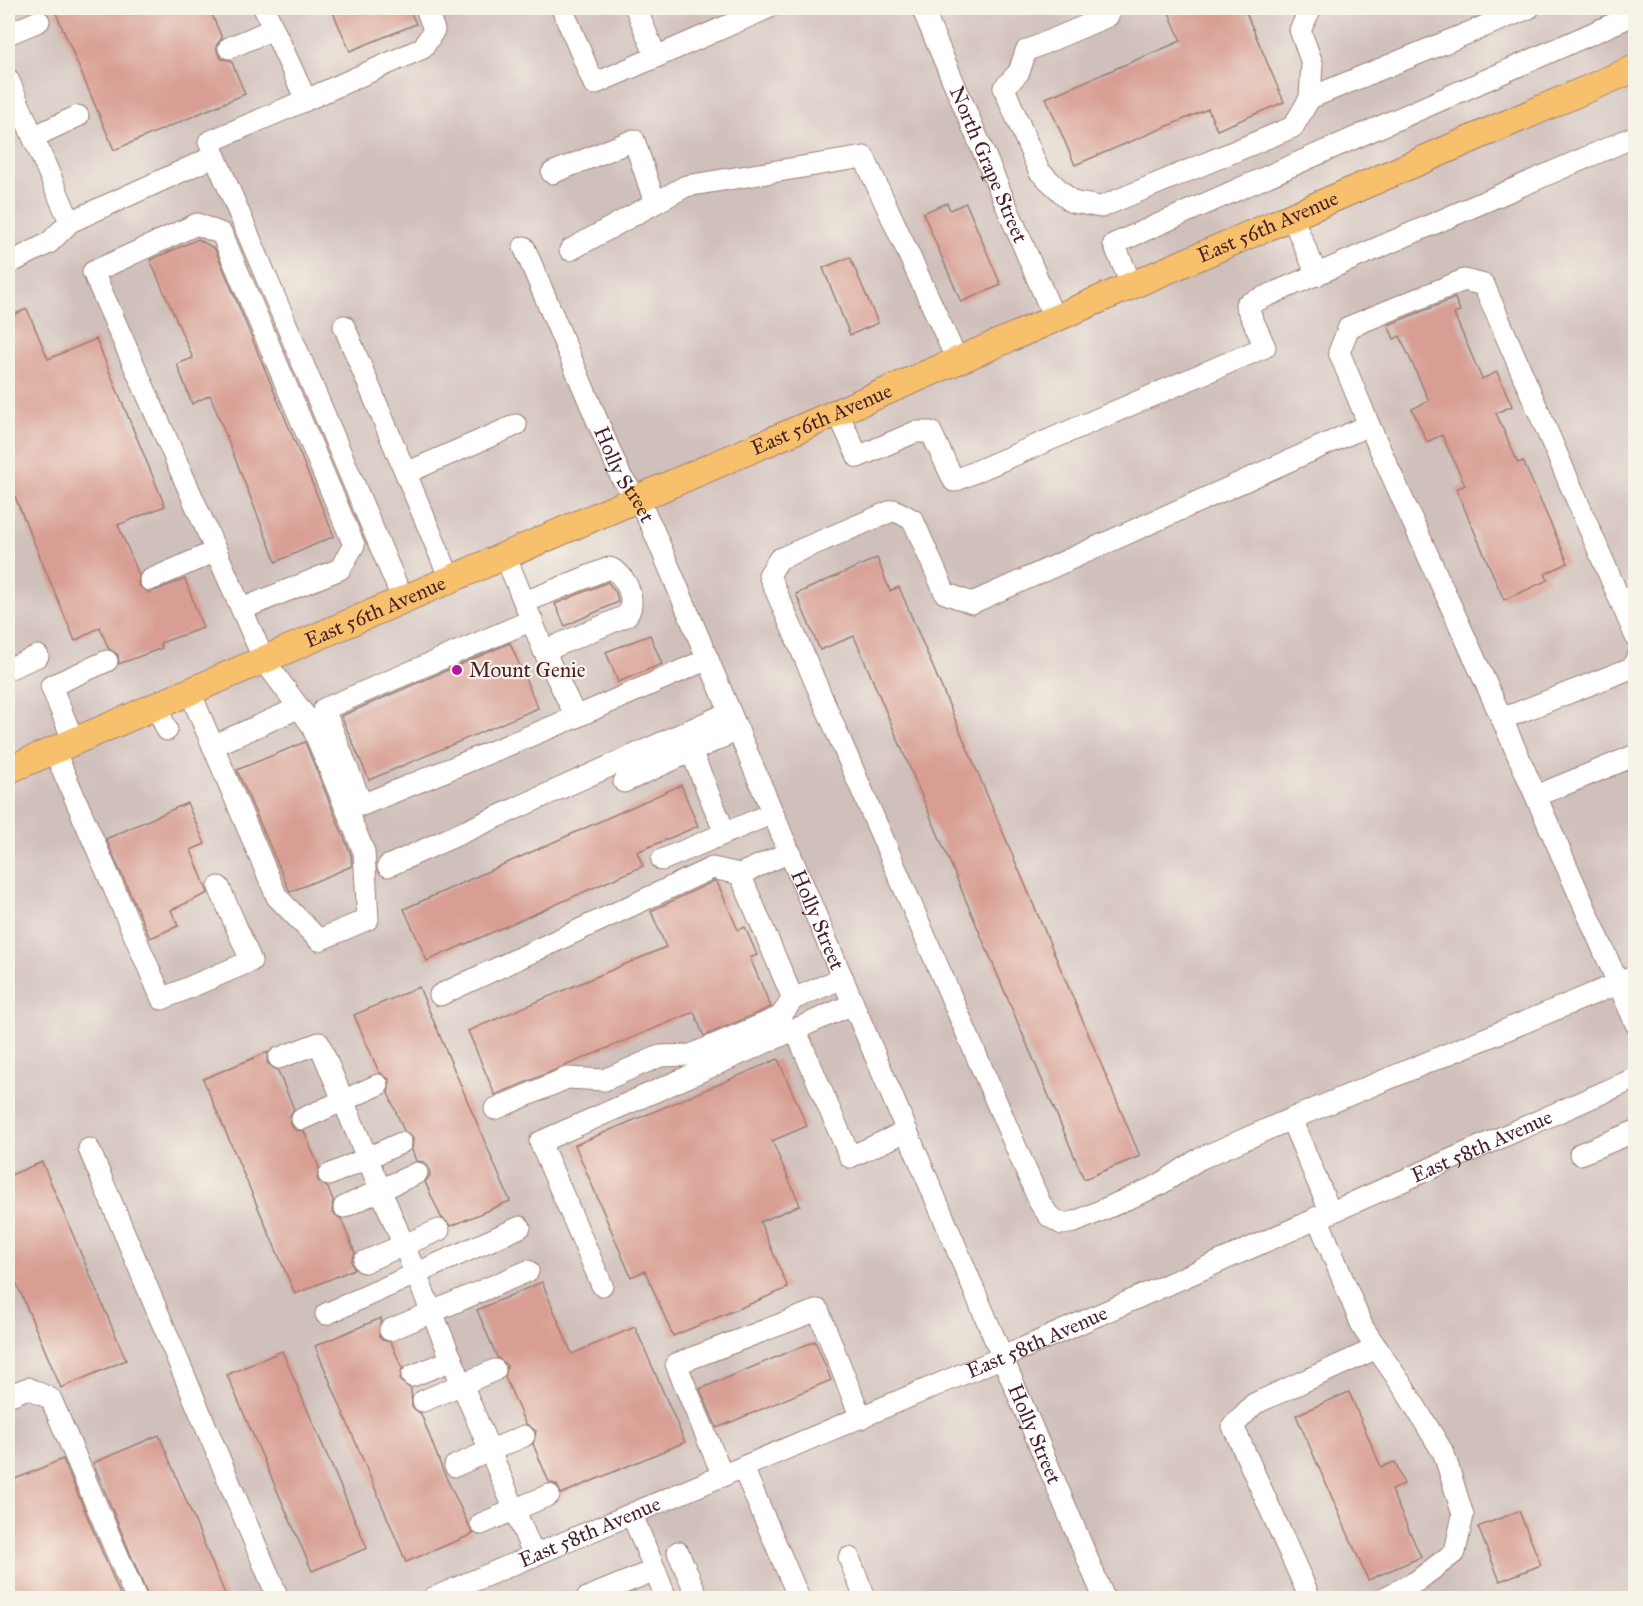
<svg xmlns="http://www.w3.org/2000/svg" width="1643" height="1606" viewBox="0 0 1643 1606" font-family="'IM FELL Great Primer',serif">
<rect width="100%" height="100%" fill="#f7f3e8"/>
<filter id="ink" filterUnits="userSpaceOnUse"><feTurbulence type="fractalNoise" baseFrequency=".0167" numOctaves="2"/><feDisplacementMap in="SourceGraphic" scale="12" xChannelSelector="R" yChannelSelector="G"/><feConvolveMatrix kernelMatrix="1 2 1 2 8 2 1 2 1" color-interpolation-filters="sRGB"/></filter>
<filter id="wash" filterUnits="userSpaceOnUse"><feTurbulence type="fractalNoise" baseFrequency=".008" numOctaves="4" result="noise"/><feDisplacementMap in="SourceGraphic" scale="24" xChannelSelector="R" yChannelSelector="G"/><feGaussianBlur stdDeviation="1.35" result="paint"/><feColorMatrix in="noise" values="0 0 0 0 0 0 0 0 0 0 0 0 0 0 0 0 0 1.4 0 .05"/><feComposite in="paint" operator="in"/></filter>
<g filter="url(#wash)">
<rect width="100%" height="100%" fill="#f3ddbf"/>
<rect fill="#d0c0bc" x="8" y="8" width="1627" height="1590"/>
<g id="blocks">
<g fill="#d89e93">
<polygon points="54,8 209,8 222,38 216,46 218,54 222,59 231,60 245,94 114,150"/>
<polygon points="331,8 409,8 416,24 350,51"/>
<polygon points="1167,8 1244,8 1284,102 1217,130 1208,109 1075,165 1046,98 1181,41"/>
<polygon points="947,203 950,210 966,203 1001,285 961,302 923,213"/>
<polygon points="198,239 215,249 334,536 276,562 210,395 192,404 177,364 193,358 150,260"/>
<polygon points="850,257 878,323 850,335 823,268"/>
<polygon points="1455,298 1460,311 1454,314 1482,379 1497,372 1512,406 1496,413 1518,463 1523,461 1568,563 1545,574 1548,580 1504,600 1456,489 1465,485 1442,435 1427,442 1412,409 1429,401 1400,336 1394,339 1388,325"/>
<polygon points="27,309 48,359 96,339 165,506 118,525 139,575 138,585 149,593 185,579 203,628 160,643 162,648 119,664 118,655 108,648 100,627 75,641 8,480 8,317"/>
<polygon points="877,558 890,591 899,587 1140,1156 1084,1179 854,636 820,650 796,594"/>
<polygon points="608,582 616,593 618,602 565,626 555,604"/>
<polygon points="650,635 662,664 618,682 606,652"/>
<polygon points="510,643 538,708 369,780 341,716"/>
<polygon points="305,742 351,855 352,866 290,892 237,770"/>
<polygon points="681,785 698,826 637,852 643,866 427,961 404,909"/>
<polygon points="187,803 205,844 191,850 208,893 171,910 178,926 150,938 106,839"/>
<polygon points="714,881 717,882 738,930 745,927 757,955 750,958 771,1007 704,1036 694,1012 495,1095 468,1031 666,947 651,911"/>
<polygon points="419,987 510,1201 451,1226 441,1217 425,1182 430,1175 429,1168 424,1162 416,1161 412,1150 413,1138 404,1131 388,1093 390,1080 379,1072 354,1015"/>
<polygon points="268,1052 267,1063 278,1071 294,1109 289,1117 290,1124 295,1130 304,1131 319,1167 317,1180 328,1188 333,1200 332,1212 341,1219 355,1253 351,1261 354,1269 295,1294 203,1079"/>
<polygon points="778,1059 807,1126 772,1141 800,1205 760,1222 788,1288 673,1336 645,1271 631,1277 575,1145"/>
<polygon points="42,1162 126,1360 61,1388 8,1263 8,1176"/>
<polygon points="542,1282 572,1354 635,1327 685,1442 561,1494 557,1485 549,1482 533,1444 536,1431 525,1423 505,1377 507,1366 497,1357 477,1310"/>
<polygon points="381,1318 379,1336 383,1340 391,1342 402,1368 400,1381 411,1389 412,1407 421,1414 443,1471 473,1534 406,1562 315,1346"/>
<polygon points="815,1341 831,1380 717,1428 700,1389"/>
<polygon points="282,1351 367,1548 312,1571 227,1375"/>
<polygon points="1349,1392 1381,1467 1395,1462 1404,1484 1391,1490 1421,1557 1368,1580 1296,1415"/>
<polygon points="159,1435 227,1599 149,1599 93,1463"/>
<polygon points="63,1459 122,1599 8,1599 8,1482"/>
<polygon points="1519,1511 1541,1565 1500,1581 1478,1527"/>
</g>
</g>
</g>
<g filter="url(#ink)">
<use href="#blocks" fill-opacity="0" stroke="#9e7e75" stroke-width="1.5"/>
<g fill="none" stroke-linecap="round" stroke-linejoin="round">
<g stroke="#9e7e75" stroke-width="23">
<g id="minor">
<polyline points="264,8 306,100 209,142 403,600"/>
<polyline points="562,8 594,84 768,8"/>
<polyline points="636,8 656,57"/>
<path id="s1" d="M922,8l133,312"/>
<polyline points="1104,8 1108,16 1026,51 1019,72 1004,88 1039,171 1072,202 1101,207 1293,127 1310,98 1529,8"/>
<polyline points="8,34 39,21"/>
<polyline points="229,48 273,29"/>
<polyline points="8,79 70,222 215,156"/>
<polyline points="1310,98 1312,63 1300,30 1311,8"/>
<polyline points="306,100 423,48 434,30 426,8"/>
<polyline points="33,137 78,116"/>
<polyline points="552,173 634,140 655,203"/>
<polyline points="1292,217 1317,275"/>
<path id="s2" d="M524,247l97,230 16,21 15,29 452,1071"/>
<polyline points="570,250 686,186 864,157 958,362"/>
<polyline points="8,264 49,243 70,222"/>
<polyline points="1132,286 1114,244 1636,14"/>
<polyline points="344,326 450,579"/>
<polyline points="838,413 858,457 915,432 931,432 954,481 1265,347 1246,305 1636,136"/>
<polyline points="1369,425 972,603 945,593 913,520 894,510 779,559 769,575 1040,1203 1049,1216 1062,1224 1075,1222 1159,1185 1199,1159 1291,1119 1636,976"/>
<polyline points="406,473 516,425"/>
<polyline points="505,555 544,651 576,717 708,659"/>
<polyline points="150,580 216,551"/>
<path d="M525,602l84,-34c16,4 30,35 17,48l-82,35"/>
<polyline points="532,620 324,709 362,805 576,717"/>
<polyline points="1636,637 1484,285 1464,280 1349,327 1339,352 1369,425 1502,719 1636,1024"/>
<polyline points="8,669 38,656"/>
<polyline points="190,692 277,897 319,940 368,919 364,852 311,724 264,660 93,272 197,224 222,234 354,545 340,569 242,609"/>
<polyline points="156,706 167,730"/>
<polyline points="1502,719 1634,667 1636,659"/>
<polyline points="74,742 51,686 107,661"/>
<polyline points="213,746 298,708"/>
<polyline points="54,750 162,999 251,961 219,887"/>
<polyline points="691,751 725,833"/>
<polyline points="624,782 738,730"/>
<polyline points="1536,796 1636,755"/>
<polyline points="790,852 740,874 793,999 843,978"/>
<polyline points="662,860 773,813"/>
<polyline points="388,866 730,712"/>
<polyline points="440,995 712,868 740,874"/>
<polyline points="795,1029 850,1157 907,1131"/>
<polyline points="279,1058 319,1043 534,1556"/>
<polyline points="495,1109 567,1078 604,1080 660,1056 691,1055 780,1017 793,999"/>
<polyline points="302,1119 378,1085"/>
<polyline points="1291,1119 1330,1211"/>
<polyline points="89,1149 278,1598"/>
<polyline points="1580,1154 1636,1131"/>
<polyline points="329,1175 401,1143"/>
<polyline points="344,1207 417,1173"/>
<polyline points="1317,1217 1363,1328 1404,1388 1444,1454 1463,1515 1455,1552 1417,1581 1384,1598"/>
<polyline points="364,1262 439,1230"/>
<polyline points="602,1285 540,1142 853,1004"/>
<polyline points="326,1314 520,1227"/>
<polyline points="390,1330 528,1271"/>
<polyline points="412,1376 452,1360"/>
<polyline points="8,1396 28,1388 51,1399 136,1598"/>
<polyline points="423,1401 495,1370"/>
<polyline points="455,1466 524,1436"/>
<polyline points="743,1468 799,1598"/>
<polyline points="723,1476 676,1364 818,1310 861,1418"/>
<polyline points="481,1524 549,1495"/>
<polyline points="678,1552 698,1598"/>
<polyline points="849,1558 865,1598"/>
<polyline points="655,1570 666,1598"/>
<path id="s3" d="M433,1598l570,-241 633,-279"/>
<polyline points="587,1598 655,1570 632,1515"/>
<polyline points="1310,1598 1233,1426 1254,1404 1377,1348"/>
</g>
</g>
<g stroke="#9e7e75" stroke-width="29">
<g id="major">
<path id="s4" d="M8,770l1628,-702"/>
</g>
</g>
<use href="#minor" stroke="#fff" stroke-width="21"/>
<use href="#major" stroke="#f7c06c" stroke-width="27"/>
</g>
</g>
<circle fill="#b5179e" stroke="#f7f3e8" stroke-width="2" cx="457" cy="670" r="6"/>
<g text-anchor="middle" dominant-baseline="central" stroke-width="4.5" stroke-linejoin="round" paint-order="stroke">
<g font-size="21" fill="#4a1f2b" stroke="#f7f3e8">
<text stroke="none"><textPath href="#s1" startOffset="170">North Grape Street</textPath></text>
<text stroke="none"><textPath href="#s4" startOffset="1372">East 56th Avenue</textPath></text>
<text stroke="none"><textPath href="#s4" startOffset="886">East 56th Avenue</textPath></text>
<text stroke="none"><textPath href="#s2" startOffset="249">Holly Street</textPath></text>
<text stroke="none"><textPath href="#s4" startOffset="400">East 56th Avenue</textPath></text>
<text stroke="none"><textPath href="#s2" startOffset="735">Holly Street</textPath></text>
<text stroke="none"><textPath href="#s3" startOffset="1142">East 58th Avenue</textPath></text>
<text stroke="none"><textPath href="#s3" startOffset="656">East 58th Avenue</textPath></text>
<text stroke="none"><textPath href="#s2" startOffset="1293">Holly Street</textPath></text>
<text stroke="none"><textPath href="#s3" startOffset="170">East 58th Avenue</textPath></text>
</g>
<g font-size="21" fill="#4a1f2b" stroke="#f7f3e8" text-anchor="start">
<text x="469" y="670">Mount Genie</text>
</g>
</g>
<rect width="1643" height="1606" fill="none" stroke="#f7f3e8" stroke-width="30"/>
</svg>
